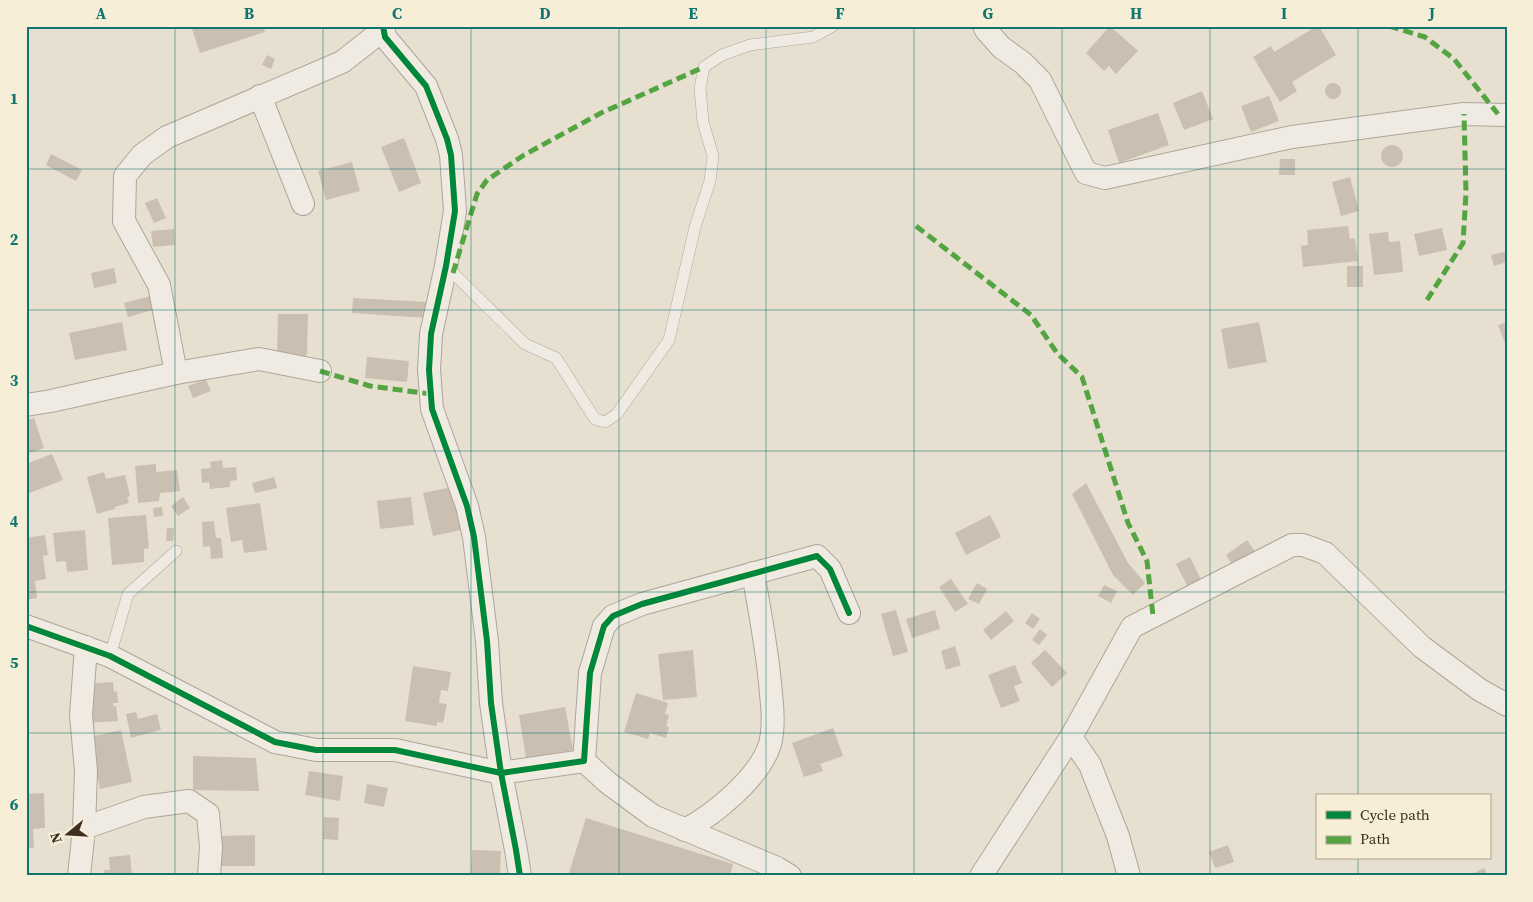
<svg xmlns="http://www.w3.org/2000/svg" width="1533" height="902" viewBox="0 0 1533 902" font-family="'Source Serif 4',serif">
<rect width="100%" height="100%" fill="#e7e0d1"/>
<g fill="#cbbfb2">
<polygon points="191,26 263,26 265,32 200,53"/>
<polygon points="1110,26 1138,51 1116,74 1109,66 1104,71 1086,53"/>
<polygon points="1317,26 1319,26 1336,55 1292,82 1297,91 1280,102 1253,57 1271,46 1274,52"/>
<polygon points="267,55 275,59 271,69 262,65"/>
<circle cx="1333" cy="91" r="8"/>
<polygon points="1202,91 1213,119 1184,130 1173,103"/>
<polygon points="1269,96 1279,121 1251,132 1241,106"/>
<polygon points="1158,113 1169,145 1119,163 1108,130"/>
<polygon points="404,138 421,183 399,192 381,147"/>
<circle cx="1392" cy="156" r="11"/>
<polygon points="51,154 82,170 76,181 46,165"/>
<polygon points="1280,159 1295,159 1295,175 1279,175"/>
<polygon points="352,162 360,191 326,200 318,171"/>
<polygon points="1350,177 1359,211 1341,216 1332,182"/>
<polygon points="157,198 166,218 154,223 145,203"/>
<polygon points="1348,226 1350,239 1355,238 1358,261 1303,267 1301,246 1308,245 1307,230"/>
<polygon points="1442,228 1447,250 1419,256 1414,234"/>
<polygon points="174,229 175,245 153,247 151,231"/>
<polygon points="1388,232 1389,242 1400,241 1403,272 1374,275 1369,234"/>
<polygon points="1507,251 1507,262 1494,266 1491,255"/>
<rect x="1347" y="266" width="16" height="21"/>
<polygon points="114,268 117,283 94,288 91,273"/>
<polygon points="150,296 153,310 128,317 124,303"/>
<polygon points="353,298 428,302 427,318 352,313"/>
<polygon points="278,314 308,314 307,355 294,359 277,354"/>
<polygon points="122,322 127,350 75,360 69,333"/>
<polygon points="1259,322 1267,362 1228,369 1221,329"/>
<polygon points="1507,322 1507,348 1498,325"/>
<polygon points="367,357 409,361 407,382 365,378"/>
<polygon points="206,379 211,391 193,398 188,386"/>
<polygon points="34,418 44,448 26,454 26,420"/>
<polygon points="52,454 63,480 27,494 26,464"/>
<polygon points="222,460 223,468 236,467 237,480 230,481 230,487 210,489 209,482 202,483 201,469 211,468 210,462"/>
<polygon points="156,464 156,472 177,470 180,491 160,493 159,501 138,503 135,466"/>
<polygon points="104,472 106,479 125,475 130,496 127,497 129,503 115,507 115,509 97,514 87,477"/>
<polygon points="274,477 277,488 255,493 252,483"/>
<polygon points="1086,483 1128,563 1145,583 1133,595 1113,575 1072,494"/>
<polygon points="452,487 461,530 433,536 423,493"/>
<polygon points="183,497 190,508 178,516 171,506"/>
<polygon points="411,497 414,525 380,529 377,501"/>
<polygon points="260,503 267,550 244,553 242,540 231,542 226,508"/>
<polygon points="162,507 163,516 154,517 153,508"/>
<polygon points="146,515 149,548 144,549 144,562 112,565 108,518"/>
<polygon points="990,515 1001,537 966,555 955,533"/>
<polygon points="214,521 216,538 221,538 223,558 211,559 210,546 203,547 202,522"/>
<polygon points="167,528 174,528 173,541 166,541"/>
<polygon points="85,530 88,570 67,572 66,561 56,562 53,533"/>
<polygon points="45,535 48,555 43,556 46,579 35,581 37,598 26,600 26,538"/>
<polygon points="1247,540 1257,554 1235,569 1226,555"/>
<polygon points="1190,557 1202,582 1189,589 1176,564"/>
<polygon points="951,579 968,604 955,612 939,587"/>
<polygon points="977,583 987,589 979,604 968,599"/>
<polygon points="1104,585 1117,591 1111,603 1098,596"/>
<polygon points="896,610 908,652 893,656 881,614"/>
<polygon points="935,610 940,629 912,638 906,619"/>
<polygon points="1006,611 1014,621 991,640 983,630"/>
<polygon points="1032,613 1040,619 1033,629 1025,623"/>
<polygon points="1040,629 1047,635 1039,645 1032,640"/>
<polygon points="955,646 961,665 946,670 941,651"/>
<polygon points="693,650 697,697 663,700 658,654"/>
<polygon points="1045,650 1067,673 1052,687 1031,663"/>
<polygon points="1015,665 1022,683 1014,686 1020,701 1001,708 988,675"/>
<polygon points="413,666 451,672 448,691 441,690 439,703 447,704 443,723 437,722 437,726 405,721"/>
<polygon points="113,682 114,692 117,691 118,703 113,703 113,706 116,706 118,721 86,723 84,684"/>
<polygon points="636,693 668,703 665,714 669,715 666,726 669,727 666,738 650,733 648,739 624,732"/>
<polygon points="565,707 573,750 526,758 519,715"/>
<polygon points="136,712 138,719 157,714 161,730 131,738 126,714"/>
<polygon points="833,728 843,756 820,764 823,771 804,777 792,743"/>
<polygon points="121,730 132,782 100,789 89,737"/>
<polygon points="193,756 256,758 259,791 193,790"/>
<polygon points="309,771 343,776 340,801 305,795"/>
<polygon points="367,784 388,788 384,807 364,803"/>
<polygon points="44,793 45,828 33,829 34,848 26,848 26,794"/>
<polygon points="324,817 339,818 338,840 323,839"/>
<polygon points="586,818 733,864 730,876 568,876"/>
<polygon points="255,835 255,866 219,866 219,836"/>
<polygon points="1228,845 1234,862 1215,868 1209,852"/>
<polygon points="472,850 501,851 500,873 504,873 503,876 471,876"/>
<polygon points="130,855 132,876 105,876 104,870 110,870 109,857"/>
<polygon points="1484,868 1488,876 1468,876"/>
</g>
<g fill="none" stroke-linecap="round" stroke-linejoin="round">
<g stroke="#ada599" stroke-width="12">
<g id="lane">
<polyline points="446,266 525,344 556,358 595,419 605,422 617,414 669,340 695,227 710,181 713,156 703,122 700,88 704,67 722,55 750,45 813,37 833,26"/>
<polyline points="110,656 128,594 176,551"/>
</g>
</g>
<g stroke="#ada599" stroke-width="24">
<g id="street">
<polyline points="383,26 385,37 426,86 447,139 451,155 455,211 446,266 431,334 429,370 432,409 467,506 474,537 487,641 491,703 501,773 516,850 520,876"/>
<polyline points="984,26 986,30 1001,47 1023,63 1040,80 1086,173 1105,178 1292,137 1464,114 1507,115"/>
<polyline points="260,96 303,204"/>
<polyline points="176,373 259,359 320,371"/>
<polyline points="26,405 51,401 176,373 159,285 124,221 125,176 142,155 167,137 342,62 383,30"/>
<polyline points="26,626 110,656 275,742 316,750 395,750 501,773 584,761 590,673 604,626 613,616 642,604 817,556 830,569 849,613"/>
<polyline points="1071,737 1090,765 1118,836 1129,876"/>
<polyline points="584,761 607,782 653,816 777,868 790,876"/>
<polyline points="84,828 144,807 189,801 208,814 211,847 209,876"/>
<path d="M685,830c30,-16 75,-53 85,-86 4,-16 3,-34 1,-50 -3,-41 -11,-81 -18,-121"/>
<polyline points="79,876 84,828 86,771 81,715 86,647"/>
<polyline points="981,876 1071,737 1132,627 1292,545 1303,545 1325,553 1422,647 1480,690 1507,705"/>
</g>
</g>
<use href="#lane" stroke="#efebe3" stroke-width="11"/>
<use href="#street" stroke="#efebe3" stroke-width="22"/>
<g stroke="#54a441" stroke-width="5" stroke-dasharray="10 5" stroke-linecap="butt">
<polyline points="1389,26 1425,37 1454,59 1498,114"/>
<polyline points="916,226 1031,315 1057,353 1082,377 1128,523 1147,561 1153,616"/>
<polyline points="453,273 477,194 487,180 524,155 601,113 704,67"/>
<polyline points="1427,300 1463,243 1466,193 1464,114"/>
<polyline points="320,371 370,386 431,394"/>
</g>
<g stroke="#f7eed8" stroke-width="9">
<g id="cycleway">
<polyline points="383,26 385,37 426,86 447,139 451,155 455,211 446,266 431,334 429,370 432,409 467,506 474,537 487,641 491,703 501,773 516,850 520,876"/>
<polyline points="26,626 110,656 275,742 316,750 395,750 501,773 584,761 590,673 604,626 613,616 642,604 817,556 830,569 849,613"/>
</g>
</g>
<use href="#cycleway" stroke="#00873e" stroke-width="6"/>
</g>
<path fill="none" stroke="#0f766e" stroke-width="1" stroke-opacity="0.55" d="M175,26v850M323,26v850M471,26v850M619,26v850M766,26v850M914,26v850M1062,26v850M1210,26v850M1358,26v770M26,169h1481M26,310h1481M26,451h1481M26,592h1481M26,733h1481M1358,858v18"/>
<rect width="1533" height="902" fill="none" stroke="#f7eed8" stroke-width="55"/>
<rect x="1316" y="794" width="175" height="65" fill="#f7eed8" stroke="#ada18e"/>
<rect x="1326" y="811" width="25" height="8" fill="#00873e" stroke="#ada18e"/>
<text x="1360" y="820" font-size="15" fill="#3d2e20">Cycle path</text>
<rect x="1326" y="836" width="25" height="8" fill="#54a441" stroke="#ada18e"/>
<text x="1360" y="844" font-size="15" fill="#3d2e20">Path</text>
<g transform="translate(68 834) rotate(252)" stroke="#f7eed8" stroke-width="4" paint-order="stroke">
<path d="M0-4L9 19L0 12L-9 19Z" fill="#3d2e20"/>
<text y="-8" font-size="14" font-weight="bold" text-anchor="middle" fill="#3d2e20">N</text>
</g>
<rect x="28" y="28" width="1478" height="846" fill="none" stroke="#0f766e" stroke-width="2"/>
<g font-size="16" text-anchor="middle" font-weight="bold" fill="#0f766e">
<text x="101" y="19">A</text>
<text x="249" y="19">B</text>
<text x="397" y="19">C</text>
<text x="545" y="19">D</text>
<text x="693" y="19">E</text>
<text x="840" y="19">F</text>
<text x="988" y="19">G</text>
<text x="1136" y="19">H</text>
<text x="1284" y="19">I</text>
<text x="1432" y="19">J</text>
<text x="14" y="104">1</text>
<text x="14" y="245">2</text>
<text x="14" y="386">3</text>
<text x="14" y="527">4</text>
<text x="14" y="668">5</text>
<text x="14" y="810">6</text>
</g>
</svg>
